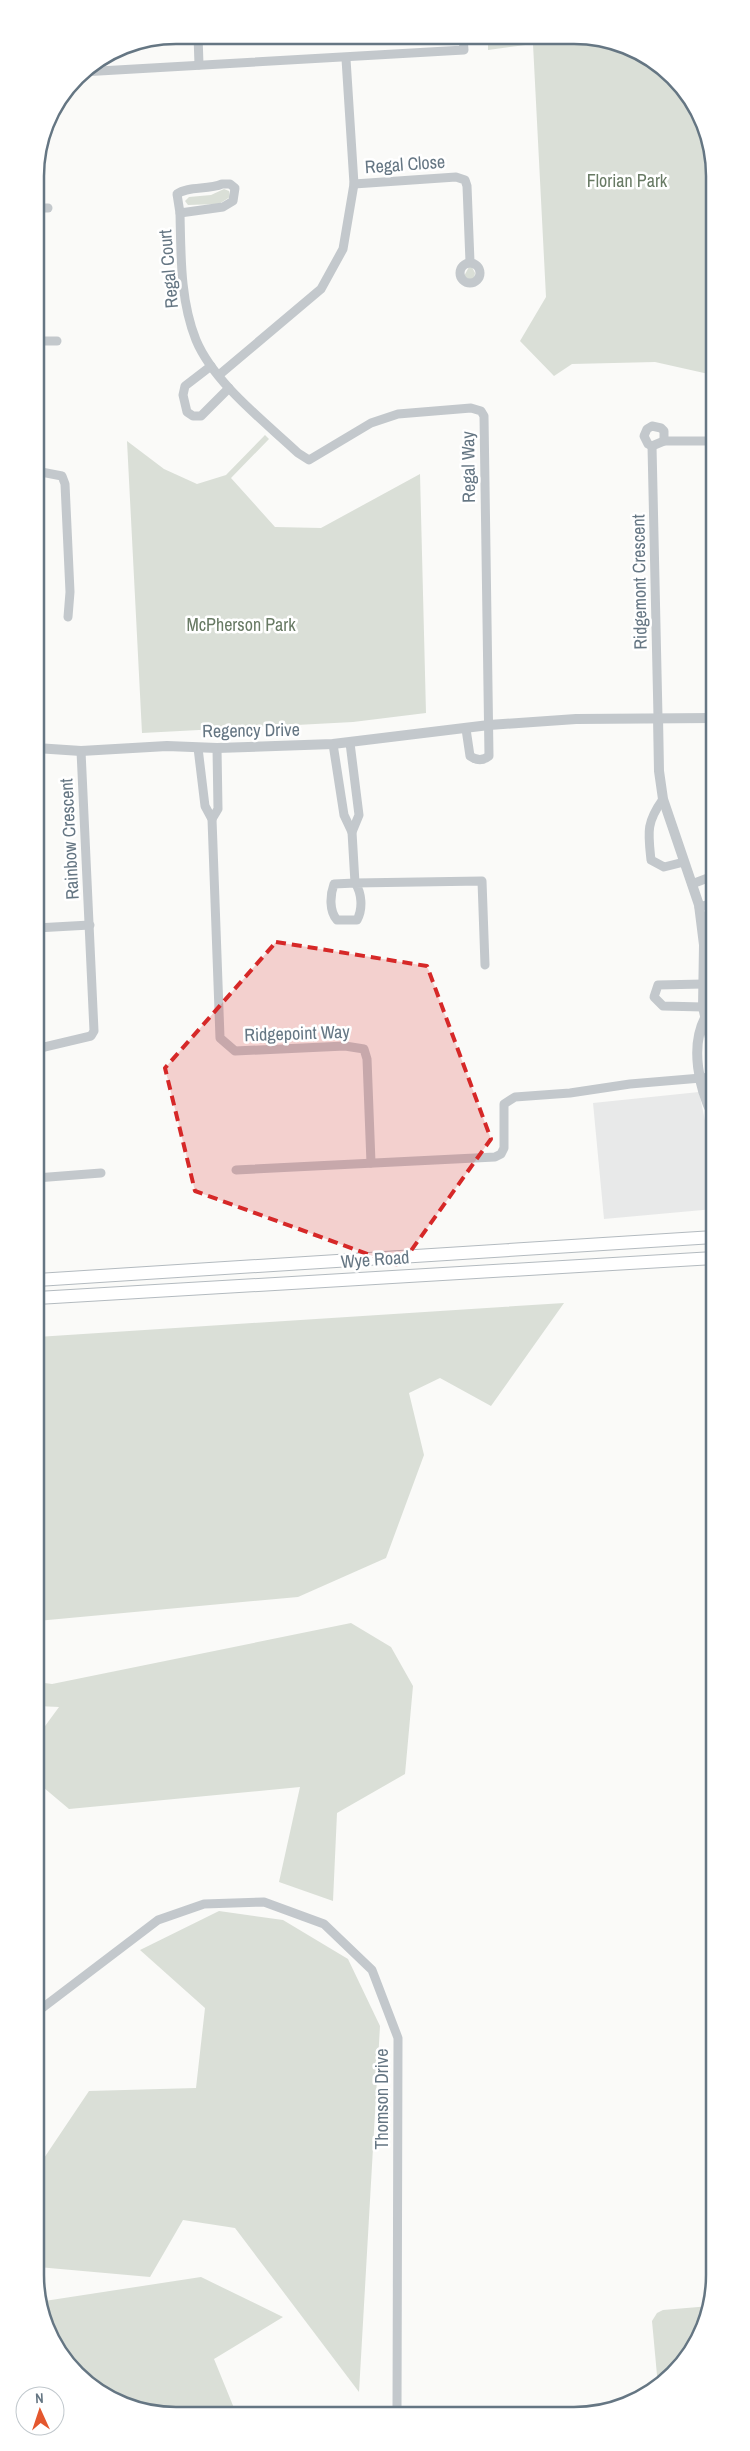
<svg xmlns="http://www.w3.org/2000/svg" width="750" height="2451" viewBox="0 0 750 2451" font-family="'Archivo Narrow',sans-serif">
<rect width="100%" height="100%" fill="#fafaf8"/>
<polygon fill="#e8e9e9" points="699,1092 713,1159 714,1209 604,1219 593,1103"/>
<g fill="#dadfd7">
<polygon points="488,37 602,38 674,77 712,149 713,375 655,362 572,364 554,376 520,341 546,297 533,44 488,50"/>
<polygon points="224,189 229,191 230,197 219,204 188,205 185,201 189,197 211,195"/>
<polygon points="469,267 472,267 475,273 474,279 471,281 464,276"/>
<polygon points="265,435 269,439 231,478 275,527 321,528 420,474 426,713 353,722 142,733 127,441 164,469 197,484 226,475"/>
<polygon points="564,1303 491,1406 440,1378 409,1393 424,1455 386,1558 298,1597 37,1621 37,1337"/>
<polygon points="351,1623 391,1647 413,1686 405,1774 337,1813 333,1901 279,1882 300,1787 69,1809 37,1782 37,1737 59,1707 37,1706 37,1682 52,1684"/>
<polygon points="219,1911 283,1920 348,1959 380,2026 359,2392 235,2228 183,2220 150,2277 38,2267 38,2167 89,2091 196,2088 205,2008 140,1950"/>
<polygon points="201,2277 283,2317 214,2359 236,2413 149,2413 76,2374 38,2302"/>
<path d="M710,2306c-9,36 -24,57 -52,80l-6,-65 5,-8 6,-3z"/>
</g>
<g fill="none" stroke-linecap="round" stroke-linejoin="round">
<g stroke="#b3babf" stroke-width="14">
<g id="secondary">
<polyline points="37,1280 714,1237"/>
<polyline points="37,1298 714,1258"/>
</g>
</g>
<g stroke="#c3c8cc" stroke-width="9">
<polyline points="198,35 199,65"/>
<polyline points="82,72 464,50 463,37"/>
<path d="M222,184h8l5,4 -2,13 -10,6 -43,6 -3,-19c11,-8 31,-4 45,-10z"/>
<polyline points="354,184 456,177 465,180 467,186 470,262"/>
<polyline points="35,208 48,208"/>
<path d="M180,213c1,42 0,87 16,127 18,43 68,81 102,113l11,7 62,-37 27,-9 73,-6 10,3 3,5 5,340c-6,5 -12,5 -19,0l-4,-27"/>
<circle cx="470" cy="273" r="10"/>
<polyline points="35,341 57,341"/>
<polyline points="211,366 185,386 183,395 187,412 193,416 201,416 229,388"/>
<polyline points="219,375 321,289 343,249 354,184 346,59"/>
<polyline points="652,446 658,717"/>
<polyline points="652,446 664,441 713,441"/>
<polyline points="652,446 648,444 644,436 647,429 652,426 661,428 664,431 664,441"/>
<polyline points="36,471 62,476 65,484 70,592 68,617"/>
<path d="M350,743l9,72 -7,17 3,51c7,10 8,26 2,37h-20c-8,-9 -7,-25 -3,-36l21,-1 127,-2 3,84"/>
<polyline points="333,744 344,815 352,832"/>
<polyline points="198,748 205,806 212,819 220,1038 235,1051 345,1046 364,1049 367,1059 371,1163"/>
<path d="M663,799c-17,24 -15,33 -12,61l13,7 20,-5"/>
<polyline points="212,819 218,809 217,748"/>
<polyline points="692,884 713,876"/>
<polyline points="699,907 713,903"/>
<polyline points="36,928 90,925"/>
<polyline points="703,1007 663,1006 654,997 658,985 703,984"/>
<polyline points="36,1049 91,1036 94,1031 81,751"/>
<polyline points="236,1170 495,1157 501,1154 504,1148 504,1104 515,1097 570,1093 630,1084 713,1077"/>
<polyline points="36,1178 101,1173"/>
<polyline points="37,2012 158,1920 204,1904 264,1902 324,1924 372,1970 398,2038 397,2413"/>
</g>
<g stroke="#c3c8cc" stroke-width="10">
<polyline points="658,717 659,771 663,799 699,905 704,945 703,1007 710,1038 713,1068"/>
<polyline points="36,748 81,751 167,746 217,748 333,744 489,725 576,719 713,718"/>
<path d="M705,1018c-15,29 -6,70 8,98"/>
</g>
<use href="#secondary" stroke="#fff" stroke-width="12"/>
</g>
<path fill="#d62828" fill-opacity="0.2" stroke="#d62828" stroke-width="4" stroke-dasharray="10 6" stroke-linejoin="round" d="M276,942l151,24 64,173 -91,127 -205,-75 -30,-123z"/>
<g text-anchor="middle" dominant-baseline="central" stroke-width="5" stroke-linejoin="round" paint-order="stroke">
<g font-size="18" fill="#657683" stroke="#fff">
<text transform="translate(405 164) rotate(-4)">Regal Close</text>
<text transform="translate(168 269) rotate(-95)">Regal Court</text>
<text transform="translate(468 467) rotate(-91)">Regal Way</text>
<text transform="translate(639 582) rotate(-91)">Ridgemont Crescent</text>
<text transform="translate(251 730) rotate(-1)">Regency Drive</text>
<text transform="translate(69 839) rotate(-93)">Rainbow Crescent</text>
<text transform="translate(297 1033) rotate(-2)">Ridgepoint Way</text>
<text transform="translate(375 1259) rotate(-4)">Wye Road</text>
<text transform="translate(381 2099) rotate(-90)">Thomson Drive</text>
</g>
<g font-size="18" fill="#687a64" stroke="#fff">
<text x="627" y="180">Florian Park</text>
<text x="241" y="624">McPherson Park</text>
</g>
</g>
<path d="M0 0H750V2451H0ZM176 44H574A132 132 0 0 1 706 176V2275A132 132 0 0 1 574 2407H176A132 132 0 0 1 44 2275V176A132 132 0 0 1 176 44Z" fill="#fff" fill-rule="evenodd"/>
<path fill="none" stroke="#657683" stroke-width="2.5" d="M176 44H574A132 132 0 0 1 706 176V2275A132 132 0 0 1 574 2407H176A132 132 0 0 1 44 2275V176A132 132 0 0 1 176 44Z"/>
<g transform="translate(40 2411) rotate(357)"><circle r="24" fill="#ffffff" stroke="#c1c8cd"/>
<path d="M0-4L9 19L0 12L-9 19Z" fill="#e4572e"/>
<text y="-8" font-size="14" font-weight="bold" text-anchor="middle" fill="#657683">N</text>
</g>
</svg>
